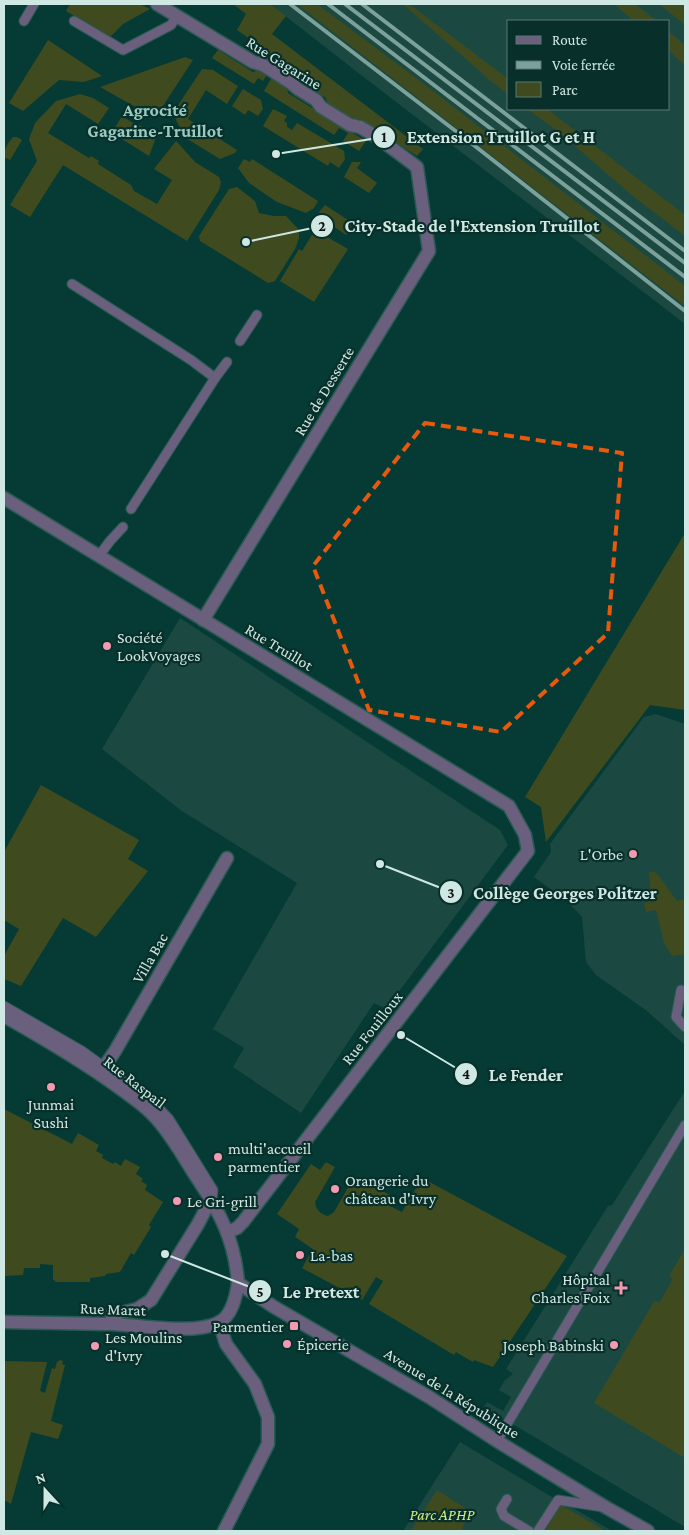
<svg xmlns="http://www.w3.org/2000/svg" width="689" height="1535" viewBox="0 0 689 1535" font-family="'Crimson Pro',serif">
<rect width="100%" height="100%" fill="#053b34"/>
<g fill="#1b4942" fill-rule="evenodd">
<path d="M270,4h415v320l-324,-249zM508,21h160v88h-160z"/>
<polygon points="180,618 500,830 508,845 386,1009 374,1003 301,1113 233,1067 244,1048 213,1029 297,883 182,811 102,749"/>
<polygon points="656,714 685,724 685,1045 647,1011 596,975 586,962 582,917 567,901 534,877 551,852 550,844 644,717"/>
<polygon points="685,1091 685,1527 484,1407 487,1402 503,1411 511,1397 499,1390 505,1380 513,1374 506,1369 608,1206 612,1205"/>
<polygon points="460,1442 562,1503 563,1502 612,1531 606,1531 562,1506 545,1531 403,1531"/>
</g>
<g fill="#3f4b1f">
<polygon points="70,4 140,4 150,9 123,24 110,37 66,11"/>
<polygon points="233,4 270,4 286,16 272,34 423,149 417,156 359,119 353,121 327,105 326,98 256,53 260,46 237,30 246,14"/>
<polygon points="297,4 317,4 424,84 685,286 685,306"/>
<polygon points="403,4 409,4 508,79 508,94 492,82"/>
<polygon points="614,4 635,4 657,21 634,21"/>
<polygon points="659,4 685,4 685,25"/>
<polygon points="668,31 685,45 685,65 668,50"/>
<polygon points="48,40 102,76 84,82 59,80 23,111 9,103"/>
<polygon points="218,50 253,72 261,69 268,73 263,81 258,78 254,84 212,58"/>
<polygon points="185,57 193,60 155,118 100,87"/>
<polygon points="202,69 213,70 238,86 227,104 206,90 188,119 237,150 235,153 220,159 184,137 173,113"/>
<polygon points="272,77 287,87 288,93 366,141 359,151 343,141 348,133 339,128 334,135 264,91"/>
<polygon points="243,89 261,100 263,109 258,116 248,110 245,115 232,106"/>
<polygon points="80,94 93,98 109,108 98,124 66,104 48,133 89,158 91,156 99,161 98,164 131,185 134,191 157,204 172,180 154,169 176,141 195,162 219,177 221,182 219,190 187,241 63,165 30,217 10,205 37,161 29,139 35,123 56,101"/>
<polygon points="273,109 287,116 284,121 287,123 287,127 292,130 297,123 344,151 345,159 339,168 330,162 328,166 263,126"/>
<polygon points="527,109 547,109 685,215 685,236 634,197 560,133"/>
<polygon points="122,116 133,123 153,131 157,135 149,156 117,136 118,134 113,131"/>
<path d="M13,137h4l5,3 -12,20 -6,-3c0,-8 4,-14 9,-20z"/>
<polygon points="244,159 250,162 252,159 318,201 314,208 306,213 277,202 249,183 238,168"/>
<polygon points="352,162 361,162 357,168 377,183 369,193 344,177"/>
<polygon points="237,187 255,201 259,213 274,216 286,216 299,230 299,238 295,249 275,281 268,283 200,241 199,236 229,189"/>
<polygon points="325,205 351,222 351,227 346,235 324,220 319,212"/>
<polygon points="315,230 348,249 314,302 280,281 299,249 302,251"/>
<polygon points="685,533 685,710 650,705 546,842 541,807 525,797"/>
<polygon points="41,785 139,840 128,859 148,871 96,937 63,918 21,986 4,979 4,956 19,929 4,920 4,852"/>
<polygon points="649,872 654,872 658,875 677,901 685,899 685,954 672,956 664,943 656,910 646,912 644,903 651,901"/>
<polygon points="4,1109 72,1144 78,1133 99,1145 96,1151 103,1155 102,1158 113,1164 115,1162 121,1166 125,1159 140,1167 136,1174 143,1179 141,1181 147,1185 145,1190 163,1202 149,1225 151,1227 134,1255 131,1253 120,1272 106,1274 105,1276 90,1278 90,1282 56,1282 53,1279 53,1265 40,1264 40,1268 24,1268 23,1275 4,1276"/>
<path d="M326,1162l9,5 -20,35c1,8 5,12 13,14l6,-4 20,-35 38,19 -4,9 14,7 20,-34 145,78 -74,111 -19,-7 -1,2 -17,-10 -2,3 -85,-51 14,-23 -7,-4 -14,23 -8,-4 3,-5 -7,-4 -3,5 -45,-24 11,-19 -18,-12 4,-8 -22,-15 34,-50 9,6z"/>
<polygon points="685,1249 685,1458 594,1403 655,1300 659,1303 673,1279 669,1276"/>
<polygon points="60,1360 63,1361 62,1364 65,1365 51,1421 63,1425 58,1439 31,1432 11,1504 4,1500 4,1361 47,1362 40,1391 45,1393 52,1368 55,1369 57,1362"/>
<polygon points="437,1490 470,1511 461,1531 411,1531"/>
<polygon points="561,1505 606,1531 545,1531"/>
</g>
<g fill="none" stroke-linecap="round" stroke-linejoin="round">
<g stroke="#295a54" stroke-width="11">
<g id="service">
<polyline points="24,21 34,4"/>
<polyline points="74,21 123,50 171,25 177,16"/>
<polyline points="72,284 191,360 215,378 131,509"/>
<polyline points="240,341 257,315"/>
<polyline points="215,378 227,362"/>
<polyline points="99,556 110,541 123,527"/>
<polyline points="681,990 676,1017 685,1027"/>
<polyline points="4,1006 82,1051 155,1104 169,1119 213,1190 212,1200"/>
<polyline points="497,1441 685,1125"/>
<polyline points="507,1499 501,1509 504,1516 529,1531"/>
<polyline points="538,1531 558,1500 603,1507"/>
</g>
</g>
<g stroke="#295a54" stroke-width="15">
<polyline id="pedestrian" points="112,1319 112,1315 137,1309 151,1300 198,1224 207,1207"/>
</g>
<g stroke="#295a54" stroke-width="15">
<g id="minor">
<polyline points="157,4 253,62 263,65 291,83 298,89 316,100 321,107 350,125 360,127 377,137 417,167 429,251 203,620"/>
<polyline points="4,498 509,806 525,835 528,851 243,1222 237,1228 228,1232"/>
<polyline points="100,1073 115,1051 227,858"/>
<path d="M4,1322c36,1 72,1 107,2 29,1 82,11 107,-1 14,-7 18,-26 20,-40"/>
<polyline points="219,1322 226,1344 255,1384 268,1417 268,1444 224,1531"/>
</g>
</g>
<g stroke="#295a54" stroke-width="15">
<path id="tertiary" d="M4,1016c39,22 77,44 114,71 12,9 25,17 35,28 18,18 30,42 44,63 23,34 38,63 41,105l36,24 155,90 68,44 110,67 41,23"/>
</g>
<use href="#service" stroke="#6a5f7c" stroke-width="9"/>
<use href="#pedestrian" stroke="#6a5f7c" stroke-width="12"/>
<use href="#minor" stroke="#6a5f7c" stroke-width="12"/>
<use href="#tertiary" stroke="#6a5f7c" stroke-width="12"/>
<g stroke="#7ca19b" stroke-width="4">
<polyline points="290,4 466,139 685,311"/>
<polyline points="328,4 685,277"/>
<polyline points="345,4 685,263"/>
<polyline points="362,4 685,251"/>
</g>
</g>
<path fill="none" stroke="#e8590c" stroke-width="4" stroke-dasharray="10 6" stroke-linejoin="round" d="M425,423l197,30 -14,180 -107,99 -132,-22 -56,-144z"/>
<g fill="#f19ab2" stroke="#092f2a" stroke-width="2">
<circle cx="107" cy="646" r="5"/>
<circle cx="633" cy="854" r="5"/>
<circle cx="51" cy="1087" r="5"/>
<circle cx="218" cy="1157" r="5"/>
<circle cx="335" cy="1189" r="5"/>
<circle cx="177" cy="1201" r="5"/>
<circle cx="300" cy="1255" r="5"/>
<path d="M618.5 1280.5h5v5h5v5h-5v5h-5v-5h-5v-5h5z"/>
<rect x="289" y="1321" width="10" height="10" rx="2.5"/>
<circle cx="287" cy="1344" r="5"/>
<circle cx="614" cy="1345" r="5"/>
<circle cx="95" cy="1346" r="5"/>
</g>
<g text-anchor="middle" dominant-baseline="central" stroke-width="4.5" stroke-linejoin="round" paint-order="stroke">
<g font-size="16" fill="#cfe8e3" stroke="#092f2a">
<text transform="translate(284 63) rotate(32)">Rue Gagarine</text>
<text transform="translate(324 391) rotate(-59)">Rue de Desserte</text>
<text transform="translate(279 647) rotate(31)">Rue Truillot</text>
<text transform="translate(150 958) rotate(-60)">Villa Bac</text>
<text transform="translate(372 1028) rotate(-52)">Rue Fouilloux</text>
<text transform="translate(135 1082) rotate(38)">Rue Raspail</text>
<text transform="translate(113 1309) rotate(2)">Rue Marat</text>
<text transform="translate(452 1393) rotate(32)">Avenue de la République</text>
</g>
<g font-size="16" fill="#cfe8e3" stroke="#092f2a" text-anchor="start">
<text x="117" y="637">Société<tspan x="117" dy="18">LookVoyages</tspan></text>
<text x="623" y="854" text-anchor="end">L'Orbe</text>
<text x="51" y="1104" text-anchor="middle">Junmai<tspan x="51" dy="18">Sushi</tspan></text>
<text x="228" y="1148">multi'accueil<tspan x="228" dy="18">parmentier</tspan></text>
<text x="345" y="1180">Orangerie du<tspan x="345" dy="18">château d'Ivry</tspan></text>
<text x="187" y="1201">Le Gri-grill</text>
<text x="310" y="1255">La-bas</text>
<text x="610" y="1279" text-anchor="end">Hôpital<tspan x="610" dy="18">Charles Foix</tspan></text>
<text x="284" y="1326" text-anchor="end">Parmentier</text>
<text x="105" y="1337">Les Moulins<tspan x="105" dy="18">d'Ivry</tspan></text>
<text x="297" y="1344">Épicerie</text>
<text x="604" y="1345" text-anchor="end">Joseph Babinski</text>
</g>
<g font-size="16" font-style="italic" fill="#cfec84" stroke="#092f2a">
<text x="442" y="1514">Parc APHP</text>
</g>
<g font-size="18" font-weight="bold" fill="#98cac0" stroke="#092f2a">
<text x="155" y="110">Agrocité<tspan x="155" dy="21">Gagarine-Truillot</tspan></text>
</g>
</g>
<path fill="none" stroke="#cfe8e3" stroke-width="2" d="M276 154L384 137M246 242L322 226M380 864L451 892M401 1035L466 1074M165 1254L260 1291"/>
<g fill="#cfe8e3" stroke="#092f2a" stroke-width="2">
<circle cx="276" cy="154" r="5"/>
<circle cx="246" cy="242" r="5"/>
<circle cx="380" cy="864" r="5"/>
<circle cx="401" cy="1035" r="5"/>
<circle cx="165" cy="1254" r="5"/>
<circle cx="384" cy="137" r="12"/>
<circle cx="322" cy="226" r="12"/>
<circle cx="451" cy="892" r="12"/>
<circle cx="466" cy="1074" r="12"/>
<circle cx="260" cy="1291" r="12"/>
</g>
<g font-size="15" text-anchor="middle" font-weight="bold" fill="#111">
<text x="384" y="142">1</text>
<text x="322" y="231">2</text>
<text x="451" y="898">3</text>
<text x="466" y="1079">4</text>
<text x="260" y="1297">5</text>
</g>
<g font-size="18" text-anchor="middle" font-weight="bold" fill="#cfe8e3" stroke="#092f2a" stroke-width="4.5" stroke-linejoin="round" paint-order="stroke">
<text x="501" y="143">Extension Truillot G et H</text>
<text x="472" y="232">City-Stade de l'Extension Truillot</text>
<text x="565" y="899">Collège Georges Politzer</text>
<text x="526" y="1081">Le Fender</text>
<text x="321" y="1298">Le Pretext</text>
</g>
<rect width="689" height="1535" fill="none" stroke="#cfe8e3" stroke-width="10"/>
<rect x="507" y="20" width="162" height="90" fill="#092f2a" stroke="#587974"/>
<rect x="516" y="36" width="25" height="8" fill="#6a5f7c" stroke="#587974"/>
<text x="552" y="45" font-size="15" fill="#cfe8e3">Route</text>
<rect x="516" y="61" width="25" height="8" fill="#7ca19b" stroke="#587974"/>
<text x="552" y="70" font-size="15" fill="#cfe8e3">Voie ferrée</text>
<rect x="516" y="82" width="25" height="15" fill="#3f4b1f" stroke="#587974"/>
<text x="552" y="95" font-size="15" fill="#cfe8e3">Parc</text>
<g transform="translate(45 1490) rotate(339)" stroke="#092f2a" stroke-width="4" paint-order="stroke">
<path d="M0-4L9 19L0 12L-9 19Z" fill="#cfe8e3"/>
<text y="-8" font-size="14" font-weight="bold" text-anchor="middle" fill="#cfe8e3">N</text>
</g>
</svg>
